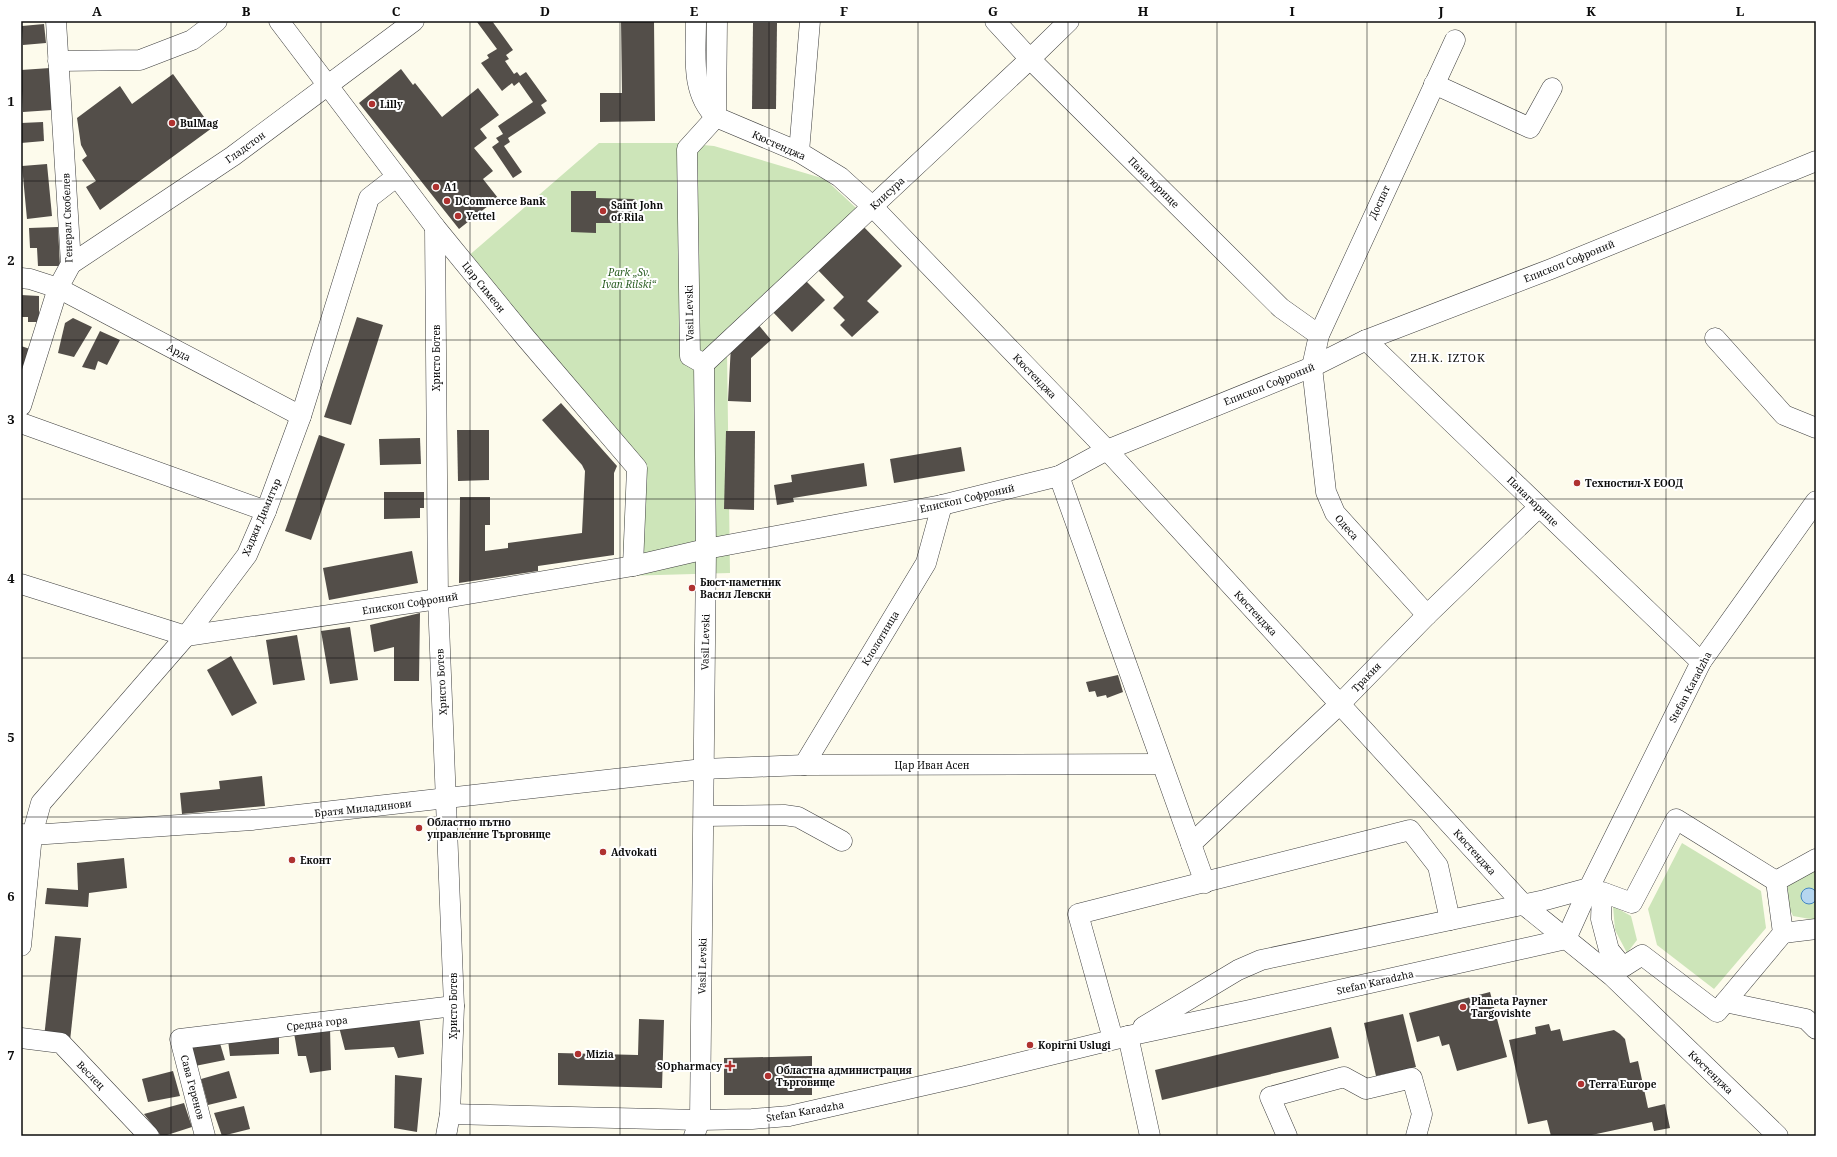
<svg xmlns="http://www.w3.org/2000/svg" width="1837" height="1157" viewBox="0 0 1837 1157" font-family="'Noto Serif',serif">
<rect width="100%" height="100%" fill="#fdfbec"/>
<g fill="#cde5b9">
<polygon points="599,143 680,143 714,146 825,179 868,219 727,351 730,573 622,576 627,466 459,264"/>
<polygon points="1682,843 1761,891 1766,928 1714,989 1657,945 1648,909"/>
<polygon points="1816,870 1816,920 1793,916 1786,901 1788,884"/>
<polygon points="1613,906 1631,916 1637,940 1627,953 1615,930"/>
</g>
<circle fill="#b5d6f0" stroke="#4286c1" cx="1809" cy="896" r="8"/>
<g fill="#534e49">
<polygon points="478,21 492,21 513,50 506,55 509,59 505,61 514,74 517,72 520,76 526,72 547,101 541,105 546,113 508,138 510,142 504,146 522,172 513,178 492,147 499,142 496,138 503,134 498,126 533,102 519,82 514,86 512,83 502,91 481,63 489,58 487,55 497,49 477,22"/>
<polygon points="621,21 654,21 655,121 600,122 600,93 622,93"/>
<polygon points="753,23 777,23 776,109 752,109"/>
<polygon points="44,24 46,43 23,45 22,26"/>
<polygon points="50,68 52,110 23,112 21,70"/>
<polygon points="401,69 413,85 415,83 442,117 478,88 499,115 480,129 487,138 474,148 493,171 483,179 498,198 459,229 359,103"/>
<polygon points="173,74 212,128 100,210 86,187 96,181 82,160 87,156 81,145 77,118 120,86 132,104"/>
<polygon points="43,122 44,141 21,143 21,123"/>
<polygon points="47,164 52,216 27,219 22,166"/>
<polygon points="571,191 596,191 596,198 635,199 634,223 596,223 596,233 571,232"/>
<polygon points="860,223 902,266 867,301 879,312 852,337 840,325 845,320 833,308 844,297 815,267"/>
<polygon points="58,227 60,266 38,266 37,248 30,248 29,228"/>
<polygon points="803,278 825,300 792,332 771,310"/>
<polygon points="21,295 39,296 39,322 28,322 28,317 21,317"/>
<polygon points="357,317 383,325 351,425 324,417"/>
<polygon points="73,318 92,327 74,357 58,353 65,323"/>
<polygon points="757,323 771,340 751,358 751,402 728,401 731,345"/>
<polygon points="100,331 120,340 107,365 98,361 95,370 82,367"/>
<polygon points="21,346 30,349 21,374"/>
<polygon points="561,403 617,466 614,473 614,555 538,566 538,571 459,583 460,497 490,497 490,525 485,525 485,551 508,548 508,543 582,533 585,471 582,465 542,420"/>
<polygon points="457,430 489,430 489,480 458,481"/>
<polygon points="726,431 755,431 754,510 724,509"/>
<polygon points="319,435 345,444 311,540 285,531"/>
<polygon points="420,438 421,464 380,465 379,439"/>
<polygon points="961,447 965,471 894,483 890,459"/>
<polygon points="864,463 867,486 793,498 794,502 777,505 774,485 792,482 791,475"/>
<polygon points="384,492 424,492 424,508 420,508 420,518 384,519"/>
<polygon points="412,551 418,583 329,600 323,568"/>
<polygon points="420,613 419,681 394,681 394,647 374,652 370,625"/>
<polygon points="350,627 358,680 330,684 321,631"/>
<polygon points="297,635 305,680 273,685 266,640"/>
<polygon points="231,656 257,703 232,716 207,670"/>
<polygon points="1118,675 1123,692 1107,698 1106,695 1097,697 1095,691 1089,692 1086,682"/>
<polygon points="262,776 265,806 182,814 180,793 220,789 219,781"/>
<polygon points="124,858 127,888 89,893 88,907 45,904 47,888 78,890 77,863"/>
<polygon points="55,936 81,938 70,1041 44,1038"/>
<polygon points="1490,992 1507,1057 1457,1071 1449,1044 1442,1046 1439,1036 1417,1042 1409,1013"/>
<polygon points="1403,1014 1416,1067 1376,1076 1364,1023"/>
<polygon points="419,1016 424,1054 398,1058 394,1047 345,1050 339,1027"/>
<polygon points="639,1019 664,1020 662,1088 558,1085 558,1053 638,1055"/>
<polygon points="1549,1024 1551,1031 1560,1029 1563,1041 1614,1030 1620,1034 1625,1039 1630,1063 1638,1061 1648,1108 1665,1104 1670,1128 1654,1131 1652,1122 1587,1136 1551,1136 1547,1120 1528,1124 1509,1040 1536,1034 1535,1027"/>
<polygon points="330,1027 331,1070 310,1073 306,1056 298,1056 294,1033"/>
<polygon points="1331,1027 1339,1058 1162,1100 1155,1070"/>
<polygon points="279,1034 279,1054 230,1056 228,1040"/>
<polygon points="219,1040 225,1060 195,1066 190,1044"/>
<polygon points="812,1056 812,1095 724,1095 724,1058"/>
<polygon points="173,1071 180,1096 148,1102 142,1079"/>
<polygon points="229,1071 237,1098 208,1105 201,1079"/>
<polygon points="395,1075 422,1078 417,1132 394,1128"/>
<polygon points="184,1103 192,1127 164,1136 161,1136 144,1114"/>
<polygon points="244,1106 250,1129 222,1136 214,1113"/>
</g>
<g fill="none" stroke-linecap="round" stroke-linejoin="round">
<g stroke="#3f3f3f" stroke-width="21">
<g id="minor">
<polyline points="279,21 435,227 525,337 637,468 633,566"/>
<path d="M696,21c0,33 -6,72 20,96l83,35 41,25 32,29 235,244 416,454 89,72 166,160"/>
<polyline points="995,21 1030,59 1281,308 1319,335"/>
<polyline points="58,61 140,60 192,40 217,21"/>
<polyline points="1434,84 1530,128 1552,88"/>
<polyline points="799,152 810,21"/>
<polyline points="435,227 438,599 454,1006 450,1114 446,1136"/>
<polyline points="71,264 233,156 414,21"/>
<polyline points="21,278 30,279 58,288 301,416"/>
<polyline points="1715,338 1784,415 1816,428"/>
<polyline points="1366,340 1701,662"/>
<polyline points="704,364 1030,59 1069,21"/>
<polyline points="21,406 58,288 71,264 56,21"/>
<polyline points="21,423 266,511"/>
<polyline points="1059,476 1205,883"/>
<polyline points="21,584 186,636 438,599 633,566 706,549 942,505 1059,476 1107,450 1312,367 1366,340 1551,269 1816,161"/>
<polyline points="1427,615 1335,513 1326,492 1312,367 1319,335 1455,40"/>
<polyline points="804,765 926,563 942,505"/>
<polyline points="704,816 784,815 798,817 842,841"/>
<polygon points="1676,819 1776,881 1783,933 1717,1012 1642,955 1623,967 1609,950 1601,919 1602,892 1632,903"/>
<polyline points="21,834 32,835 252,820 703,769 804,765 1161,764"/>
<polyline points="1191,844 1340,704 1427,615 1539,507"/>
<polyline points="1776,881 1816,859"/>
<polyline points="1783,933 1816,929"/>
<polyline points="1566,939 1589,888 1701,662 1816,501"/>
<polyline points="21,946 32,835 41,803 186,636 247,555 266,511 301,416 369,198 396,177"/>
<polyline points="1725,1002 1806,1019 1816,1029"/>
<polyline points="1143,1027 1238,970 1261,960 1545,900 1589,888"/>
<polyline points="1128,1036 1150,1136"/>
<polyline points="21,1038 61,1043 149,1136"/>
<polyline points="1113,1039 1078,914 1410,830 1438,866 1450,920"/>
<polyline points="450,1114 700,1120 752,1119 789,1116 965,1076 1128,1036 1250,1010 1566,939"/>
<polyline points="205,1136 180,1039 454,1006"/>
<polyline points="694,1136 700,1120 706,549 704,364 690,356 687,149 716,117 717,21"/>
<polyline points="1287,1136 1270,1097 1344,1077 1366,1089 1412,1078 1422,1114 1416,1136"/>
</g>
</g>
<use href="#minor" stroke="#fff" stroke-width="20"/>
</g>
<path fill="none" stroke="#0c0c0c" stroke-width="1" stroke-opacity="0.55" d="M171,21v1115M321,21v1115M470,21v1115M620,21v1115M769,21v1115M918,21v1115M1068,21v1115M1217,21v1115M1367,21v1115M1516,21v1115M1666,21v1115M21,181h1795M21,340h1795M21,499h1795M21,658h1795M21,817h1795M21,976h1795"/>
<g fill="#af3230" stroke="#fff" stroke-width="1.5">
<circle cx="372" cy="104" r="4"/>
<circle cx="172" cy="123" r="4"/>
<circle cx="436" cy="187" r="4"/>
<circle cx="447" cy="201" r="4"/>
<circle cx="603" cy="211" r="4"/>
<circle cx="458" cy="216" r="4"/>
<circle cx="1577" cy="483" r="4"/>
<circle cx="692" cy="588" r="4"/>
<circle cx="419" cy="828" r="4"/>
<circle cx="603" cy="852" r="4"/>
<circle cx="292" cy="860" r="4"/>
<circle cx="1463" cy="1007" r="4"/>
<circle cx="1030" cy="1045" r="4"/>
<circle cx="578" cy="1054" r="4"/>
<path d="M728 1060h4v4h4v4h-4v4h-4v-4h-4v-4h4z"/>
<circle cx="768" cy="1076" r="4"/>
<circle cx="1581" cy="1084" r="4"/>
</g>
<g text-anchor="middle" dominant-baseline="central" stroke-width="4" stroke-linejoin="round" paint-order="stroke">
<g font-size="10" font-weight="bold" fill="#0c0c0c" stroke="#fff" text-anchor="start">
<text x="380" y="104">Lilly</text>
<text x="180" y="123">BulMag</text>
<text x="444" y="187">A1</text>
<text x="455" y="201">DCommerce Bank</text>
<text x="611" y="205">Saint John<tspan x="611" dy="12">of Rila</tspan></text>
<text x="466" y="216">Yettel</text>
<text x="1585" y="483">Техностил-Х ЕООД</text>
<text x="700" y="582">Бюст-паметник<tspan x="700" dy="12">Васил Левски</tspan></text>
<text x="427" y="822">Областно пътно<tspan x="427" dy="12">управление Търговище</tspan></text>
<text x="611" y="852">Advokati</text>
<text x="300" y="860">Еконт</text>
<text x="1471" y="1001">Planeta Payner<tspan x="1471" dy="12">Targovishte</tspan></text>
<text x="1038" y="1045">Kopirni Uslugi</text>
<text x="586" y="1054">Mizia</text>
<text x="722" y="1066" text-anchor="end">SOpharmacy</text>
<text x="776" y="1070">Областна администрация<tspan x="776" dy="12">Търговище</tspan></text>
<text x="1589" y="1084">Terra Europe</text>
</g>
<g font-size="10" fill="#0c0c0c" stroke="#fff">
<text transform="translate(779 145) rotate(24)">Кюстенджа</text>
<text transform="translate(245 147) rotate(-36)">Гладстон</text>
<text transform="translate(1154 182) rotate(45)">Панагюрище</text>
<text transform="translate(887 193) rotate(-43)">Клисура</text>
<text transform="translate(1379 202) rotate(-65)">Доспат</text>
<text transform="translate(67 218) rotate(-92)">Генерал Скобелев</text>
<text transform="translate(1569 261) rotate(-22)">Епископ Софроний</text>
<text transform="translate(484 287) rotate(51)">Цар Симеон</text>
<text transform="translate(689 313) rotate(-91)">Vasil Levski</text>
<text transform="translate(179 352) rotate(28)">Арда</text>
<text transform="translate(436 358) rotate(-90)">Христо Ботев</text>
<text transform="translate(1035 376) rotate(46)">Кюстенджа</text>
<text transform="translate(1269 384) rotate(-22)">Епископ Софроний</text>
<text transform="translate(967 498) rotate(-13)">Епископ Софроний</text>
<text transform="translate(1533 501) rotate(44)">Панагюрище</text>
<text transform="translate(261 517) rotate(-67)">Хаджи Димитър</text>
<text transform="translate(1347 527) rotate(49)">Одеса</text>
<text transform="translate(410 603) rotate(-9)">Епископ Софроний</text>
<text transform="translate(1256 613) rotate(47)">Кюстенджа</text>
<text transform="translate(880 638) rotate(-59)">Клолотница</text>
<text transform="translate(705 642) rotate(-89)">Vasil Levski</text>
<text transform="translate(1366 677) rotate(-46)">Тракия</text>
<text transform="translate(441 682) rotate(-93)">Христо Ботев</text>
<text transform="translate(1690 687) rotate(-62)">Stefan Karadzha</text>
<text x="932" y="765">Цар Иван Асен</text>
<text transform="translate(363 808) rotate(-6)">Братя Миладинови</text>
<text transform="translate(1475 852) rotate(48)">Кюстенджа</text>
<text transform="translate(702 966) rotate(-89)">Vasil Levski</text>
<text transform="translate(1375 982) rotate(-13)">Stefan Karadzha</text>
<text transform="translate(453 1006) rotate(-90)">Христо Ботев</text>
<text transform="translate(317 1023) rotate(-7)">Средна гора</text>
<text transform="translate(1711 1072) rotate(44)">Кюстенджа</text>
<text transform="translate(91 1075) rotate(46)">Веслец</text>
<text transform="translate(193 1087) rotate(75)">Сава Геренов</text>
<text transform="translate(805 1111) rotate(-10)">Stefan Karadzha</text>
</g>
<g font-size="10" font-style="italic" fill="#2a5d22" stroke="#fff">
<text x="629" y="272">Park „Sv.<tspan x="629" dy="12">Ivan Rilski“</tspan></text>
</g>
<g font-size="11" letter-spacing="1" fill="#0c0c0c" stroke="#fff">
<text x="1448" y="357">ZH.K. IZTOK</text>
</g>
</g>
<rect width="1837" height="1157" fill="none" stroke="#ffffff" stroke-width="44"/>
<rect x="22" y="22" width="1793" height="1113" fill="none" stroke="#0c0c0c" stroke-width="1.5"/>
<g font-size="13" text-anchor="middle" font-weight="bold" fill="#0c0c0c">
<text x="97" y="16">A</text>
<text x="246" y="16">B</text>
<text x="396" y="16">C</text>
<text x="545" y="16">D</text>
<text x="694" y="16">E</text>
<text x="844" y="16">F</text>
<text x="993" y="16">G</text>
<text x="1143" y="16">H</text>
<text x="1292" y="16">I</text>
<text x="1441" y="16">J</text>
<text x="1591" y="16">K</text>
<text x="1740" y="16">L</text>
<text x="11" y="106">1</text>
<text x="11" y="265">2</text>
<text x="11" y="424">3</text>
<text x="11" y="583">4</text>
<text x="11" y="742">5</text>
<text x="11" y="901">6</text>
<text x="11" y="1060">7</text>
</g>
</svg>
